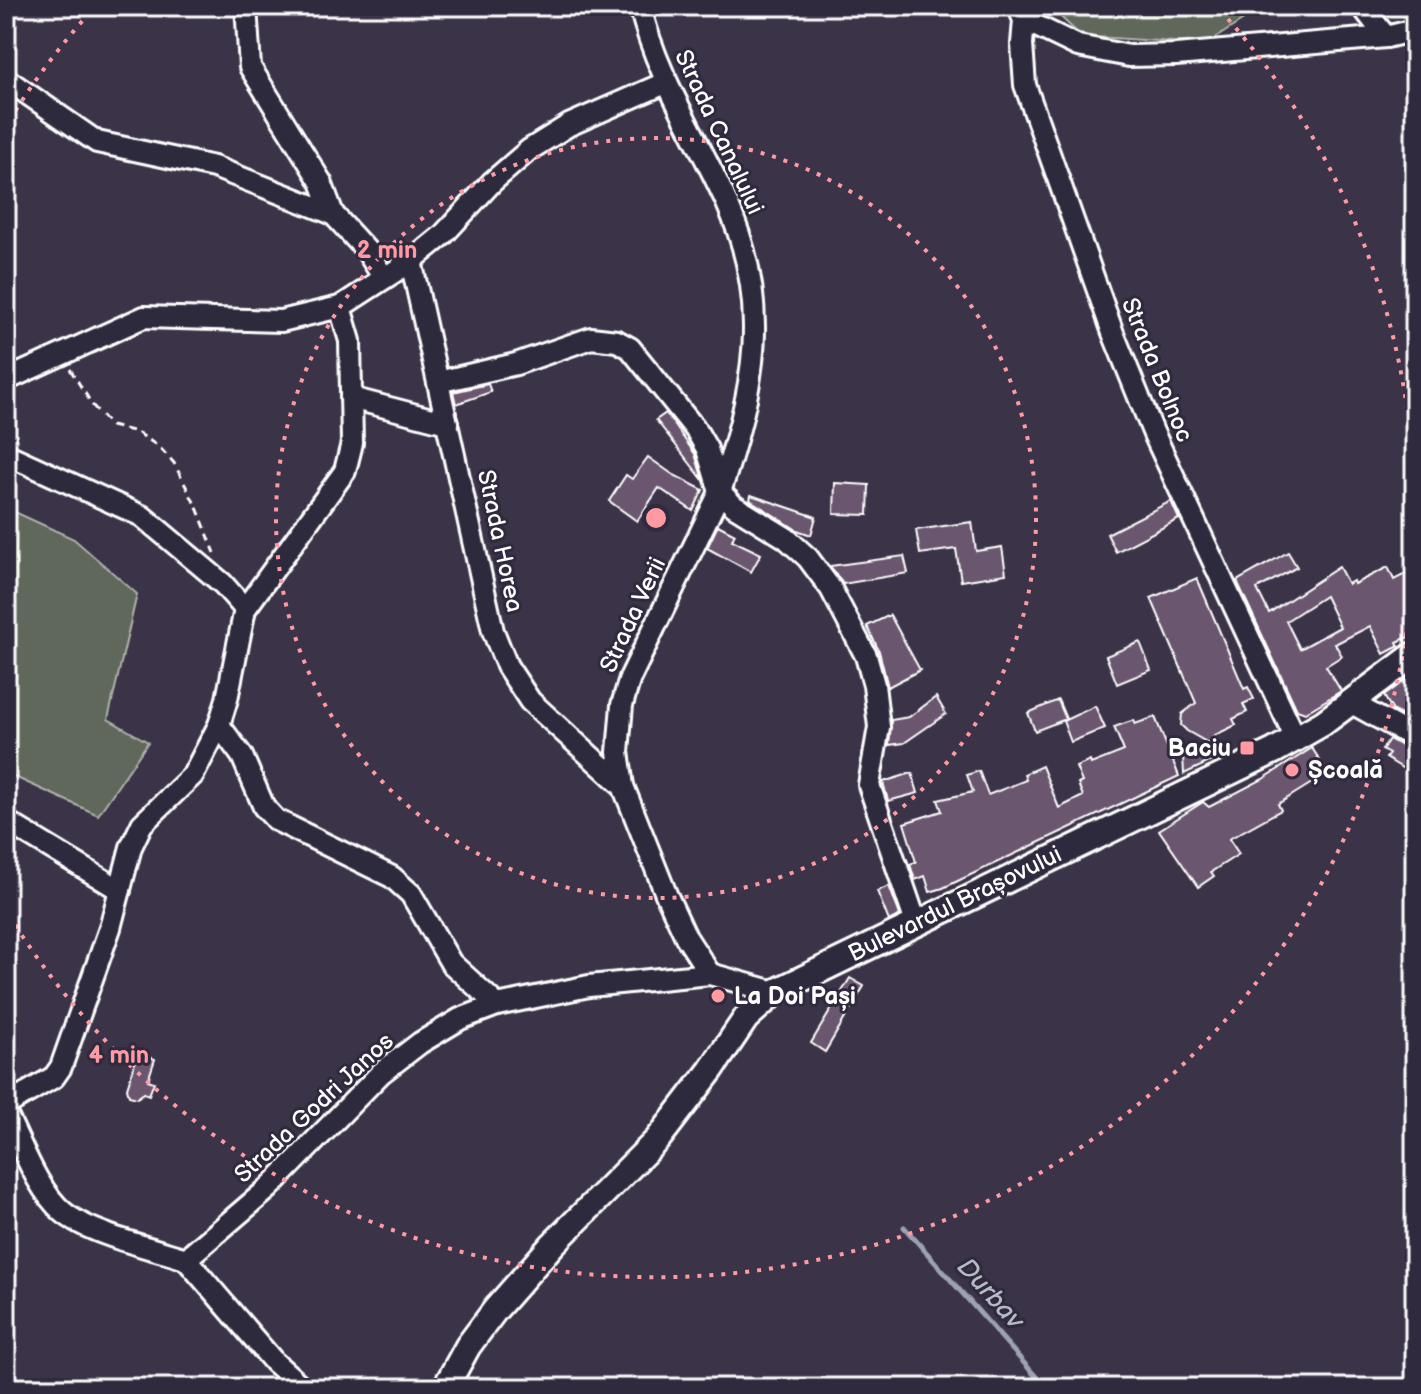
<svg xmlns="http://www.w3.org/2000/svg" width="1421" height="1394" viewBox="0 0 1421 1394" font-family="'Balsamiq Sans',sans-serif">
<rect width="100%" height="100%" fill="#3b3347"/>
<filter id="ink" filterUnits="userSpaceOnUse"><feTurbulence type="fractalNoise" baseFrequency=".0125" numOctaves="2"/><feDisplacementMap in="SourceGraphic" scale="16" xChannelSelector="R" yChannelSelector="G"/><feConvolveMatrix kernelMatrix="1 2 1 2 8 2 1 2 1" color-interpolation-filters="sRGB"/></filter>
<g filter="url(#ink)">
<g fill="#5f675a" stroke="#afb3ac" stroke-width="2">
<polygon points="1049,6 1256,6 1259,10 1206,44 1081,36"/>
<polygon points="6,508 74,539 137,594 108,719 148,742 98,815 6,773"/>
</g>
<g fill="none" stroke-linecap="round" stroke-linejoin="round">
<polyline stroke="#9ca3b2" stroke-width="5" points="904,1227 1046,1388"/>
</g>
<g fill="#6b576e" stroke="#fff" stroke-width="2" fill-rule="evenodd">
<polygon points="488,384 491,392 456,404 453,392"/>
<polygon points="666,413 695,454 703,480 656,420"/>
<polygon points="648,457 672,474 703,490 693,511 659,488 637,521 609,501 626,475 632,479"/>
<polygon points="835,483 869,485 868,515 834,514"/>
<polygon points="751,495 816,517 811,535 797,530 750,500"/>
<polygon points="1171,501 1179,519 1116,552 1107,534"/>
<polygon points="972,522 976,551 1002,547 1006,574 961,581 956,549 920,554 916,530"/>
<polygon points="718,525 735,534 732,540 761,554 751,572 707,548"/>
<path d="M1288,552l9,15 -40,22 12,24 70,-46 9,17 5,-3 1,3 34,-17 6,13 21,-11v65l-18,8 2,4 -15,8 -14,-28 -35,18 7,12 -16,10 15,25 -36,22 -8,-3 -60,-129zM1325,596l15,31 -40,22 -14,-28z"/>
<polygon points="904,556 908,573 843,584 830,566"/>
<polygon points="1197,578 1244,689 1248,687 1254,699 1243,704 1247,712 1233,719 1236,725 1213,736 1222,756 1184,774 1183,755 1208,743 1187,731 1181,725 1182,714 1196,703 1151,598"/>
<polygon points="890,615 920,670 888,687 879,651 867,626"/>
<polygon points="1140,642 1151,670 1117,684 1106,656"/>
<polygon points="1415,673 1415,710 1403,716 1393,711 1384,696"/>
<polygon points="936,697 946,714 904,743 889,745 891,720 909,717"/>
<polygon points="1058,700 1066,719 1035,731 1028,713"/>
<polygon points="1095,706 1105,728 1071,742 1063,721"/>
<polygon points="1155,717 1179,776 943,888 930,892 925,876 915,880 910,864 916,862 904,823 942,811 938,800 973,792 967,775 979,771 988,795 1026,780 1024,774 1042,766 1059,808 1083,796 1078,784 1082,782 1076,767 1090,761 1091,764 1124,751 1114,727 1134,720 1135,724"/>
<polygon points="1389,739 1415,754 1415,776 1386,758 1389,754 1382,750"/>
<polygon points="1312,748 1328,773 1278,804 1281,810 1229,839 1239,854 1211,872 1214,876 1198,887 1159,830 1203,802 1209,807 1263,779"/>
<polygon points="912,773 918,793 888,801 883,782"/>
<polygon points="889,886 900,915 889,921 877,891"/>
<polygon points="850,978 864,986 825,1052 811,1043"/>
<polygon points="138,1053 155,1059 148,1080 154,1082 149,1095 144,1093 137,1098 129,1096 127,1088"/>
</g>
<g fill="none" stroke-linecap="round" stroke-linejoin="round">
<g stroke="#fff" stroke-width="26">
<g id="minor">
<polyline points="246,6 250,67 321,182 333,214"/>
<path d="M640,6c17,72 56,128 86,195 47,104 28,187 -6,291l-90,186 -8,27 -4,47 5,34 43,108 20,43 24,37"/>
<polyline points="1018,6 1024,20 1022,44 1025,85 1113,333 1153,432 1296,739"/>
<polyline points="1362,6 1386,37"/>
<polyline points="1024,20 1078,46 1129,56 1176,55 1386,37 1415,30"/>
<polyline points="6,79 97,142 214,167 333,214 366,250 384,278"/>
<polyline points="411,261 493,631 507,666 530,701 623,786"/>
<polyline points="6,380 144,317 281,321 340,307 411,261 443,235 492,182 529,150 569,125 665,83"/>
<polyline points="438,382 516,364 591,338 617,341 630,348 696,430 707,449 720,492 734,506 786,538 808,558 831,589 866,656 874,685 879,727 869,785 916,923"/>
<polyline points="351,398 447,423"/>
<polyline points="6,454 142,516 223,584 245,609"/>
<polyline points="1350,702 1415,738"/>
<polyline points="219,725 242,756 264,807 276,820 392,877 411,894 451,963 497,1005"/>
<polyline points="6,821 120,890"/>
<polyline points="6,1105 54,1077 61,1067 110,928 131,847 142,824 193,775 219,725 227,699 245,609 345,471 352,443 350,341 340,307"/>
<path d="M6,1114c16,31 30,74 57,98 26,22 89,36 123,47l83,-71 112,-115 39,-30 40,-24 37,-14 92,-19 121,-12 65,18"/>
<polyline points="186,1259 274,1362 303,1388"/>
</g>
</g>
<g stroke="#fff" stroke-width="30">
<polyline id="major" points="445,1388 468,1346 495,1310 553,1244 658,1139 711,1070 746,1018 775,992 1274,751 1323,723 1415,654"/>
</g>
<polyline stroke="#fff" stroke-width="3" stroke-dasharray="8 6" stroke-linecap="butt" points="70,369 93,406 111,426 137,432 159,447 174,463 198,510 215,553"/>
<use href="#minor" stroke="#2f2a3d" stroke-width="20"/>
<use href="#major" stroke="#2f2a3d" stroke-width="24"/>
</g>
</g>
<g fill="none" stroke="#ff9aa2" stroke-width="4" stroke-dasharray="4 8">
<circle cx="656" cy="518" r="380"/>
<path d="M1415 525A759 759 0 0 1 9 915M9 121A759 759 0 0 1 92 10M1220 10A759 759 0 0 1 1415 511"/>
</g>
<g fill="#ff9aa2" stroke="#2f2a3d" stroke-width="3">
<rect x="1239" y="740" width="16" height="16" rx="4"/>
<circle cx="1292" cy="770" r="8"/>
<circle cx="718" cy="996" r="8"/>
</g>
<g text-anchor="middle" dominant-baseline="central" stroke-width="6" stroke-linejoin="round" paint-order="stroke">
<g font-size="24" fill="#fff" stroke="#2f2a3d">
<text transform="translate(719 132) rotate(65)">Strada Canalului</text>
<text transform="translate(1157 370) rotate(68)">Strada Bolnoc</text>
<text transform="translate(500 541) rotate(78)">Strada Horea</text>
<text transform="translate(633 615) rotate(-65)">Strada Verii</text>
<text transform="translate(955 904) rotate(-26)">Bulevardul Brașovului</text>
<text transform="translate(314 1108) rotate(-43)">Strada Godri Janos</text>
</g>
<g font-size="24" font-weight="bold" fill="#fff" stroke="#2f2a3d" text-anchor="start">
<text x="1231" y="748" text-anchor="end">Baciu</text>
<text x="1308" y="770">Școală</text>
<text x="734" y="996">La Doi Pași</text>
</g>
<g font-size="26" font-style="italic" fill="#b5bac5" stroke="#2f2a3d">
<text transform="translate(990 1294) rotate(48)">Durbav</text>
</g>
</g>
<circle cx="656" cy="518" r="12" fill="#ff9aa2" stroke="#2f2a3d" stroke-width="4"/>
<g font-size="24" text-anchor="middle" font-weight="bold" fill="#ff9aa2" stroke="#2f2a3d" stroke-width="6" stroke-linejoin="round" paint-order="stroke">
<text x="387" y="258">2 min</text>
<text x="119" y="1063">4 min</text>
</g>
<rect width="1421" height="1394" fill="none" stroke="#2f2a3d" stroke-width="32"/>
<rect x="16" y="16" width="1389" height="1362" fill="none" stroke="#fff" stroke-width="3" filter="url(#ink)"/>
</svg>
